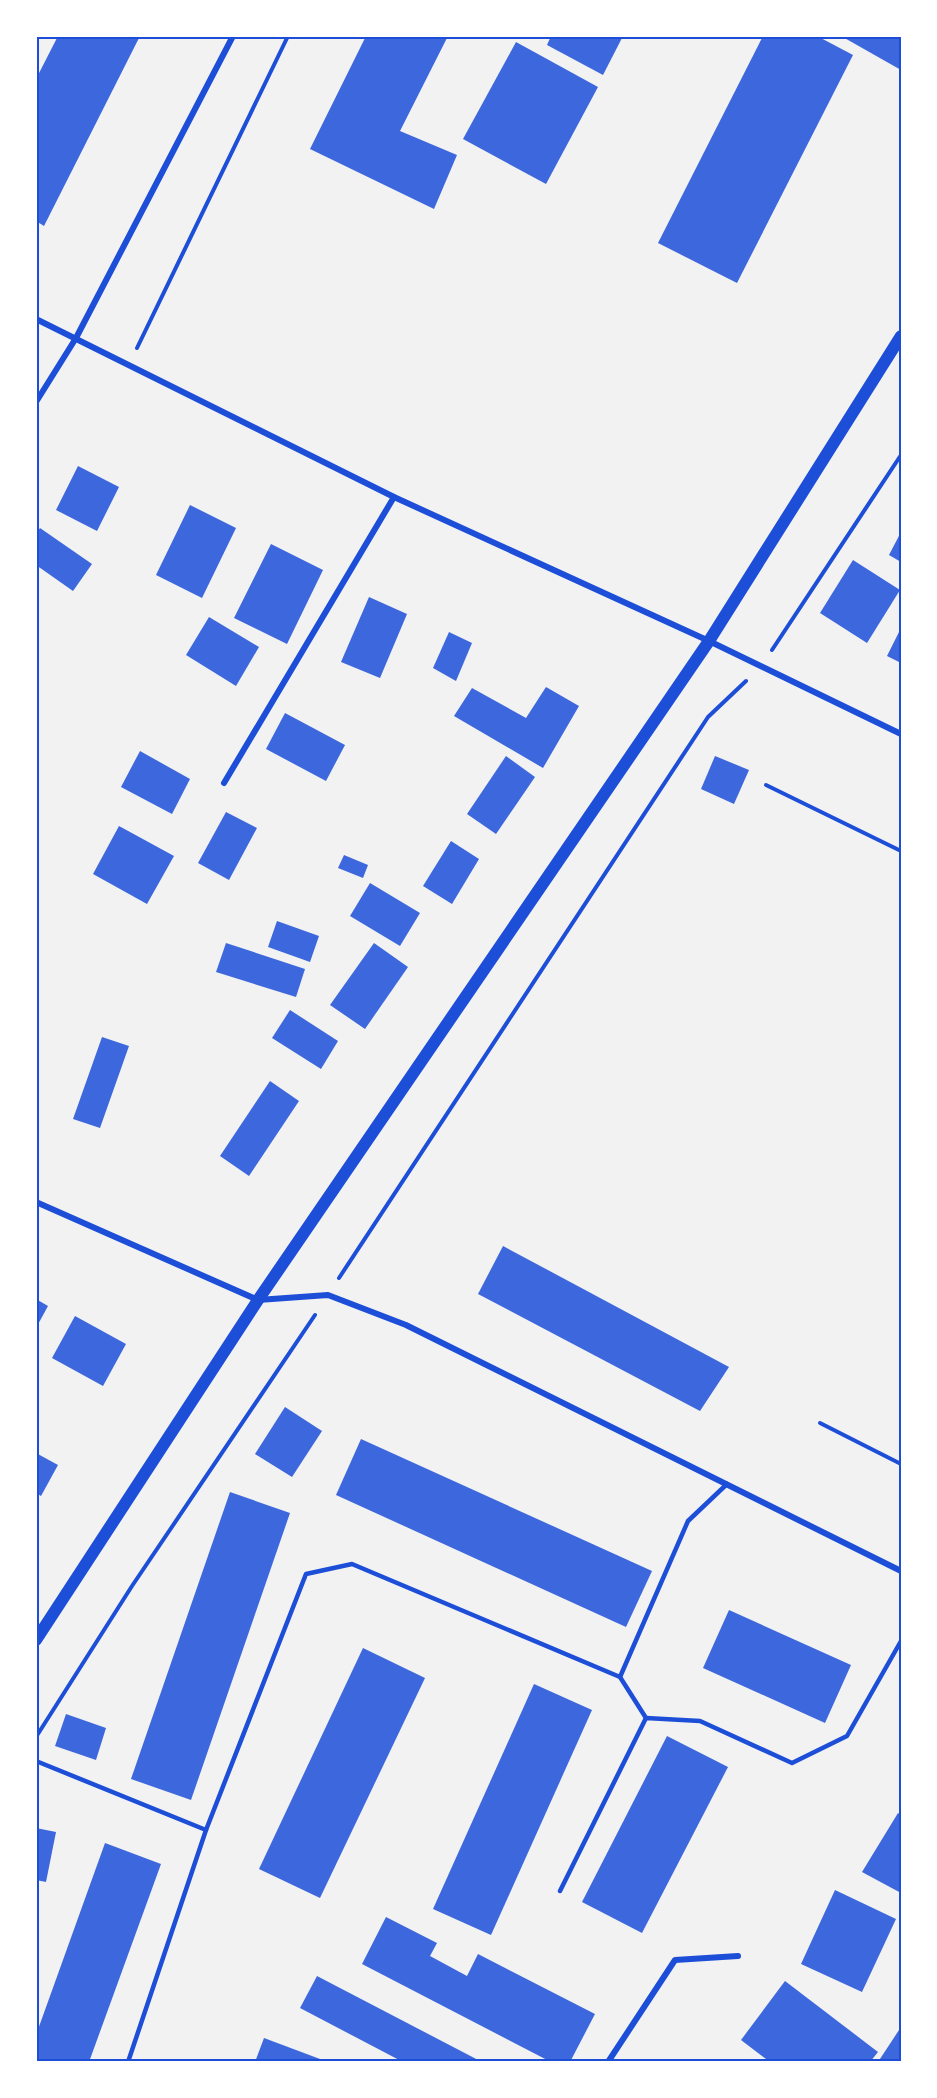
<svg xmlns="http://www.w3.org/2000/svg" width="937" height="2098" viewBox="0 0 937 2098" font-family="'Golos Text',sans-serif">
<rect width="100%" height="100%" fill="#f2f2f2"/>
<g fill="#3d67dc">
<polygon points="58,36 140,36 44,226 36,221 36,79"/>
<polygon points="366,36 448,36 400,131 457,155 434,209 310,149"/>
<polygon points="551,36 623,36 603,75 547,45"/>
<polygon points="763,36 817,36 853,55 737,283 658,243"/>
<polygon points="841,36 901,36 901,70"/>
<polygon points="516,42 598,87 546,184 463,139"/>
<polygon points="78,466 119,487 97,531 56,510"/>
<polygon points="190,505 236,528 202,598 156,575"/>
<polygon points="40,528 92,564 73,591 36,565 36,534"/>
<polygon points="901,532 901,562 889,555"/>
<polygon points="271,544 323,570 287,644 234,618"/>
<polygon points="853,560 900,590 867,643 820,613"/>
<polygon points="369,597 407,614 380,678 341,662"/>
<polygon points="209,617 259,647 236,686 186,655"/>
<polygon points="901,628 901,663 887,656"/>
<polygon points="449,632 472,643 456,681 433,668"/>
<polygon points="546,687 579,706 543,768 454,716 472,688 526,718"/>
<polygon points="285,713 345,745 326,781 266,749"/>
<polygon points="140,751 190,779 172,814 121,787"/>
<polygon points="506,756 535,777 496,834 467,814"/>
<polygon points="715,756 749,770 734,804 701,789"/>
<polygon points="226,812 257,828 229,880 198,863"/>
<polygon points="119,826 174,856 147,904 93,874"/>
<polygon points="451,841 479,859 452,904 423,886"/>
<polygon points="344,855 368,865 363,878 338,868"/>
<polygon points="370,883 420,913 400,946 350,916"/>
<polygon points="277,921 319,936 310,962 268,947"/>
<polygon points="226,943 305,969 296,997 216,972"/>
<polygon points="374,943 408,967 365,1029 330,1005"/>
<polygon points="290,1010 338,1041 321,1069 272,1038"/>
<polygon points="102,1037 129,1046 100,1128 73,1119"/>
<polygon points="270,1081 299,1101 249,1176 220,1156"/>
<polygon points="503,1246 729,1367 700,1411 478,1294"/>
<polygon points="36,1299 48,1306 36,1328"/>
<polygon points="75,1316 126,1344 103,1386 52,1358"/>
<polygon points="285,1407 322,1431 292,1477 255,1454"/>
<polygon points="361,1439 652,1571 626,1627 336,1495"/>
<polygon points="36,1453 58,1465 41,1496 36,1493"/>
<polygon points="230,1492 290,1513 191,1800 131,1779"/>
<polygon points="729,1610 851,1665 825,1723 703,1668"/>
<polygon points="363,1648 425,1678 320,1898 259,1869"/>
<polygon points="534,1684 592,1710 491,1935 433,1909"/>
<polygon points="66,1714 106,1728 96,1760 55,1746"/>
<polygon points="667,1736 728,1767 642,1933 582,1902"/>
<polygon points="898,1813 901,1815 901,1893 862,1872"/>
<polygon points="36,1828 56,1832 46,1882 36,1880"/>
<polygon points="105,1843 161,1864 89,2062 36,2062 36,2035"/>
<polygon points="835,1890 896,1919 862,1992 801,1964"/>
<polygon points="386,1917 437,1943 430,1956 467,1976 478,1954 595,2014 570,2062 551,2062 362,1964"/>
<polygon points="317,1976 482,2062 403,2062 300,2008"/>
<polygon points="785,1981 878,2052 870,2062 770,2062 741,2040"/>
<polygon points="901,2027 901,2062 878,2062"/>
<polygon points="264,2038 328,2062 255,2062"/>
</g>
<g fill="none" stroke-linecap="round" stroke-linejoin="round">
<g stroke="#1d4ed8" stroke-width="4">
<polyline points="137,348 288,36"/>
<polyline points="772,650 901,455"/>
<polyline points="766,785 901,851"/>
<polyline points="339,1278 708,717 746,681"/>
<polyline points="820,1423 901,1464"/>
<polyline points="36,1737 132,1586 315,1315"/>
</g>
<g stroke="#1d4ed8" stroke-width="4.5">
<polyline points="620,1677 646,1718"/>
<polyline points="36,1761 206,1830 306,1574 352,1564 620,1677 688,1521 727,1484"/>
<polyline points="560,1891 646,1718 700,1721 792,1763 847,1736 901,1641"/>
<polyline points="128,2062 206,1830"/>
</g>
<g stroke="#1d4ed8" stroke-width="6">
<polyline points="36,319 394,497 709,641 901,734"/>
<polyline points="36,402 76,338 233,36"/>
<polyline points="224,783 394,497"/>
<polyline points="36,1202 258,1300 328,1295 406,1325 901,1571"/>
<polyline points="608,2062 675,1960 738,1956"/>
</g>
<polyline stroke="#1d4ed8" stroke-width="12" points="36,1640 258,1300 709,641 901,336"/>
</g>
<rect width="937" height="2098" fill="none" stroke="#ffffff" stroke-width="75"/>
<rect x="38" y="38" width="862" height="2022" fill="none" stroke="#1d4ed8" stroke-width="2"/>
</svg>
